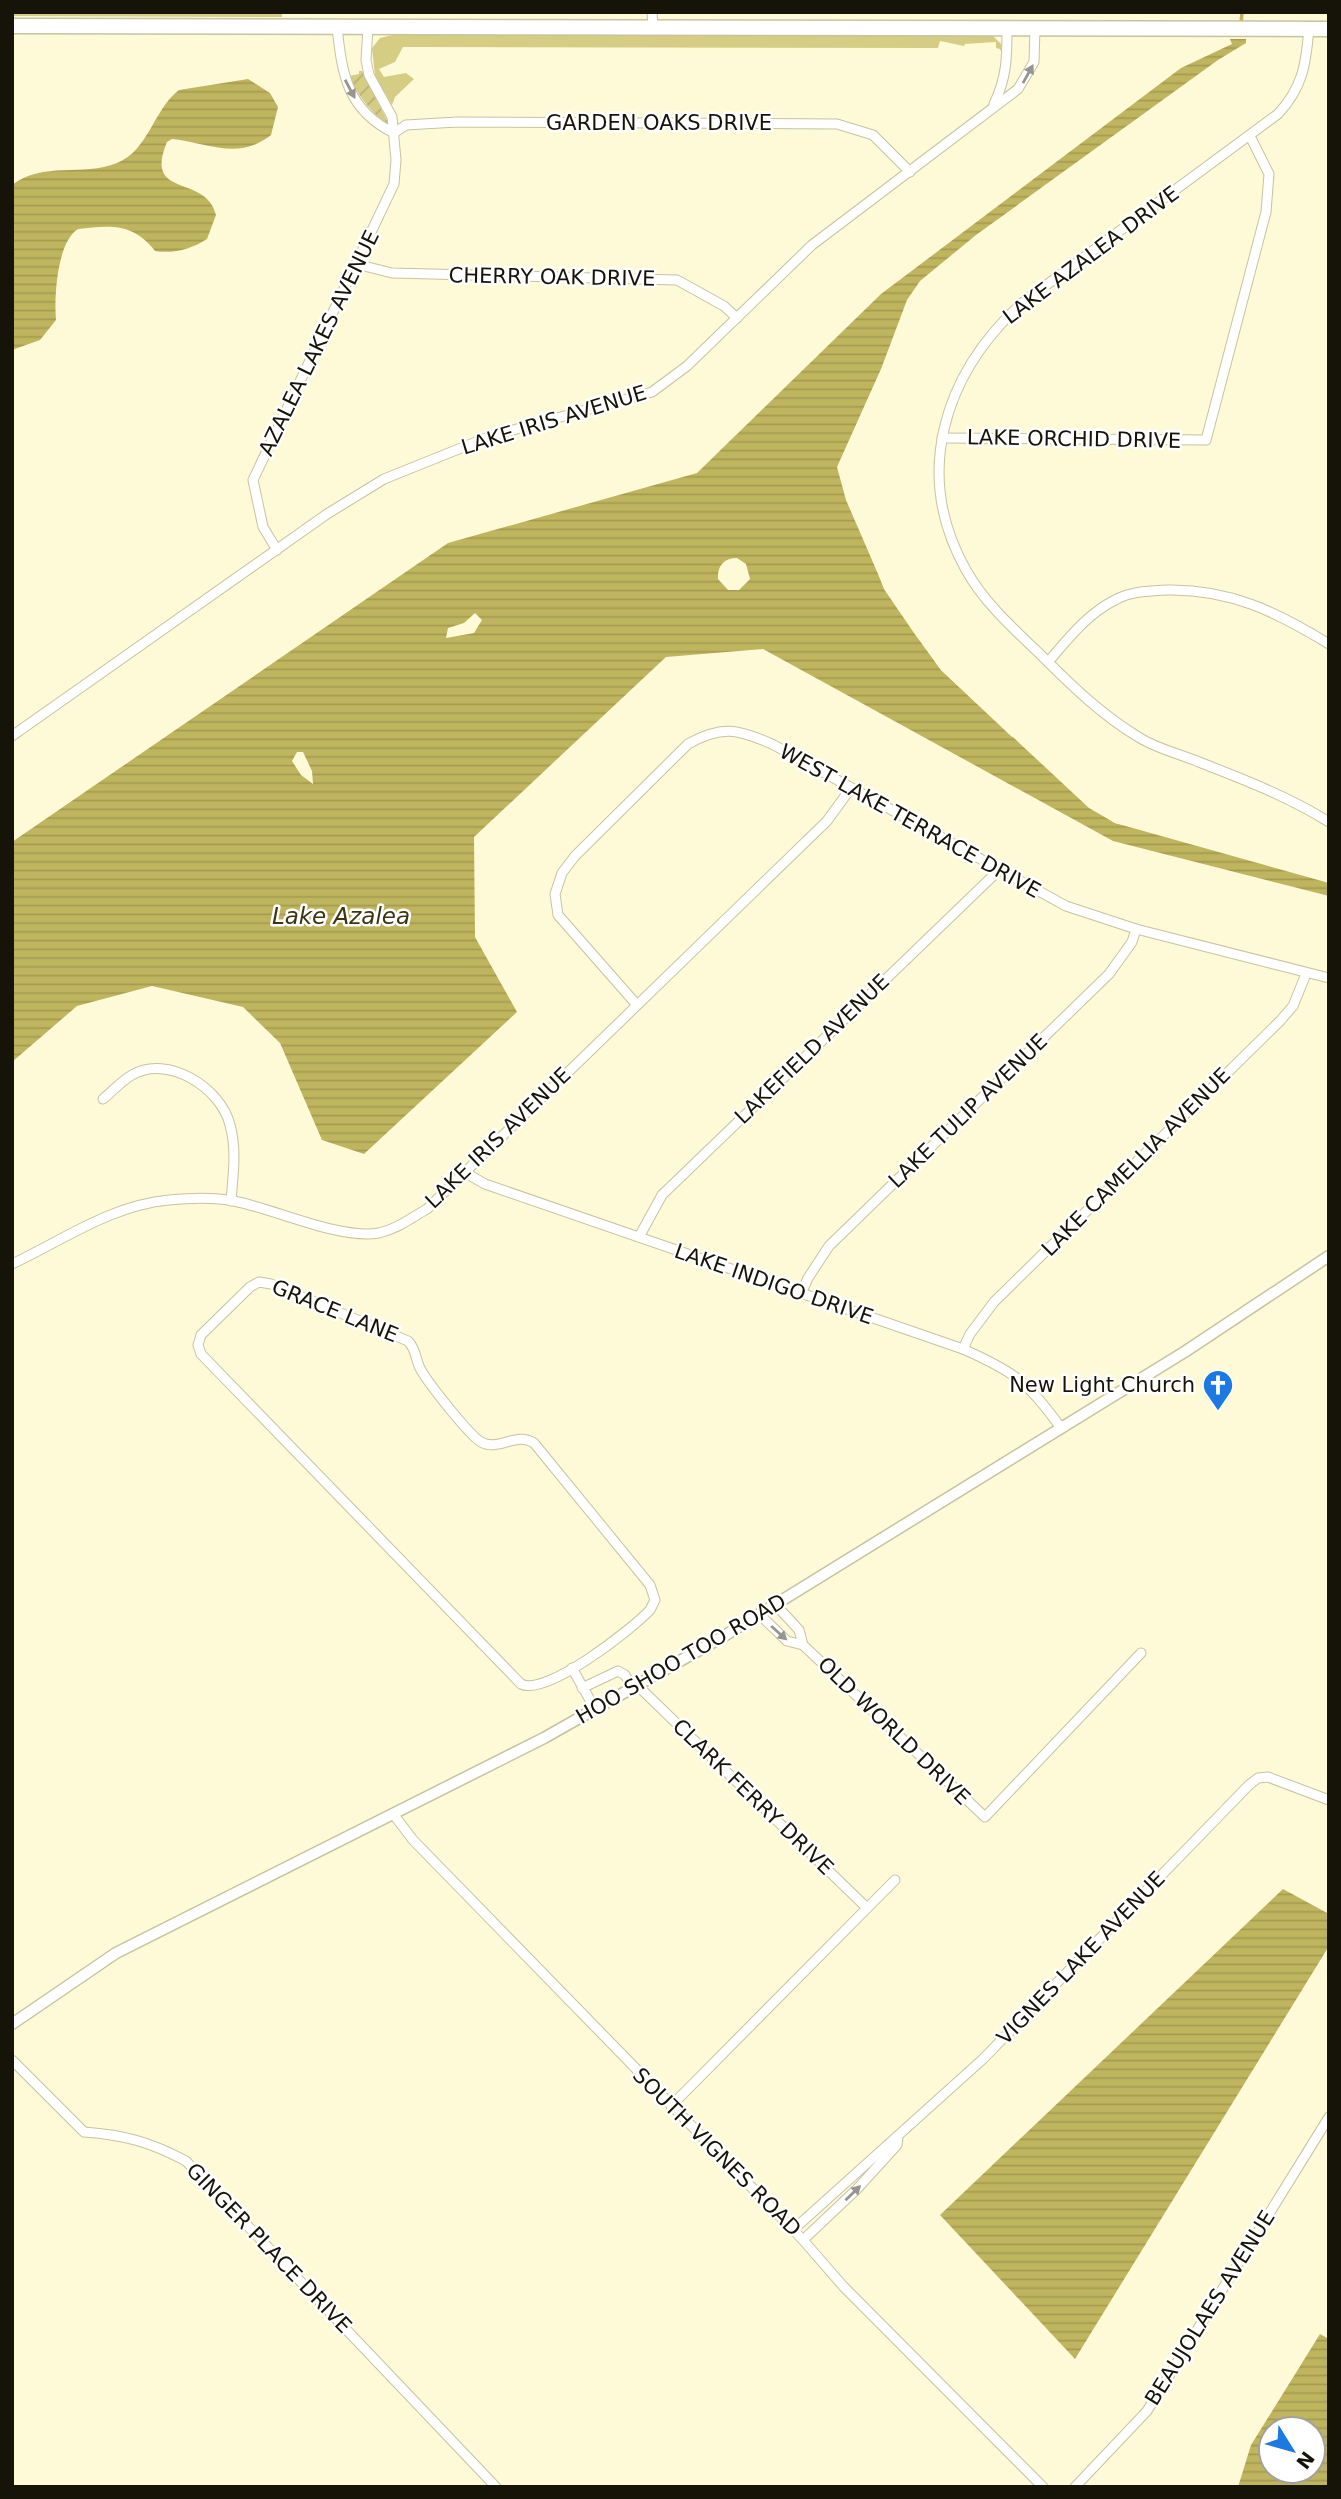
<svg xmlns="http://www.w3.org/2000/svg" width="1341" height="2499" viewBox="0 0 1341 2499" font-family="'DejaVu Sans',sans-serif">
<defs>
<pattern id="park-crowns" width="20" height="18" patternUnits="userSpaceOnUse" patternTransform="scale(1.75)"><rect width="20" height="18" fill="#d6cd85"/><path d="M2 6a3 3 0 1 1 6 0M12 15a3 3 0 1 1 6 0" fill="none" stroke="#b7af71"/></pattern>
<pattern id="garden-furrows" width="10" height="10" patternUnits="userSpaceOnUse" patternTransform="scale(1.75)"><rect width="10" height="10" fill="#d6cd85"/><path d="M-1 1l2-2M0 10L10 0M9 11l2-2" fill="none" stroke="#b7af71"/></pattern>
<pattern id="water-rules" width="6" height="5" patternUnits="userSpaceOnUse" patternTransform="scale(1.75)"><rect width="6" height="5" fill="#c0b55f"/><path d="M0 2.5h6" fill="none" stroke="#a49b51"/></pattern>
</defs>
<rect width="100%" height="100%" fill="#fefad7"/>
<polygon fill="#d6cd85" points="401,33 991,34 1001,44 1003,56 1000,49 996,48 996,42 965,44 964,46 940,41 938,48 403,47 395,62 379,69 384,77 406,73 414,79 395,97 392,105 375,76 372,48 380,38"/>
<polygon fill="url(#park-crowns)" points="12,12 282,12 282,17 12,16"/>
<path fill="url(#garden-furrows)" d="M359,71h3l27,53c-14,-5 -34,-33 -40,-48l10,-2z"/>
<g fill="url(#water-rules)" fill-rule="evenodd">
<path d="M1230,39h16v4l-28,17 -242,175 -56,46 -13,19 -26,69 -44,98 9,33 39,90 56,80 148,138 26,15 214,60v13l-216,-55 -350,-192 -97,8 -192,180 1,100 42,75 -153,142 -42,-14 -42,-97 -37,-36 -91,-21 -75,20 -65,56v-220l436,-299 249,-70 184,-179 300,-226 51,-24zM737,558l9,6 4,15 -11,11h-11l-10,-11c-1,-13 6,-21 19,-21zM475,613l7,7 -8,13 -28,5 2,-10 16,-5zM297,752h6l9,19 1,13 -12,-9 -9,-14z"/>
<path d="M248,79l22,14 8,14 -7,28c-33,26 -62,8 -99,4l-5,3c-24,58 39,31 49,73l-9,24c-15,10 -34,15 -52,12 -21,-28 -45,-26 -77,-22 -21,13 -24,68 -22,91l-16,20 -28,10v-165c31,-24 70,-8 105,-22 32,-13 36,-53 62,-73z"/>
<polygon points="1283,1889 1329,1914 1329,1946 1075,2359 940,2215"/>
<path d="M1320,2334l9,5v148h-91l13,-42zM1271,2429h42v42h-42z"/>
</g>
<g fill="#fefad7">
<polygon points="856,516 888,587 922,641 942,670 1014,735 1012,737 941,670 914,633 884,589"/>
<polygon points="1095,810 1104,816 1221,849 1115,823"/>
</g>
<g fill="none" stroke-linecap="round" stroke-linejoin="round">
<polyline stroke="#c0b55f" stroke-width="3.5" points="1241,24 1242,12"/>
<g stroke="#c6c3a1" stroke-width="11">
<g id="minor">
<polyline points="652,12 653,27"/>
<path d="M337,27c5,47 10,83 57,106"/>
<path d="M1309,28c-3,36 -6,59 -31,86l-256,189c-78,71 -110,171 -56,267 19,34 49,60 77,87 30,30 60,59 97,81 18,11 40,16 59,24 44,17 90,35 130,60"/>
<path d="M994,104c13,-27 13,-47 13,-76"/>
<polyline points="394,133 406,125 457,122 837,124 873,135 910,172"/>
<polyline points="356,264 392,273 677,280 724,306 737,318"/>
<polyline points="942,438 1206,440 1266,212 1269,174 1250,136"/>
<polyline points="277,550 263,527 253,480 394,184 396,160 392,117 369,75 366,60 368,27"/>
<path d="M1048,662c20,-23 39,-48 67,-62 16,-9 35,-9 53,-10 62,-1 109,22 161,54"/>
<polyline points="12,736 327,514 384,479 491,436 652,392 687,366 812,245 1018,89 1034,62 1035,28"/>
<path d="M637,1005l-79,-90 -3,-21 7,-21 13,-17 113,-112c34,-19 50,-15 84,0l294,162 70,23 193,49"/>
<path d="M103,1099c9,-7 18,-18 29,-24 36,-21 89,13 98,50 7,25 3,50 1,76"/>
<path d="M464,1172l21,12 478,165c52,23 65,33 98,79"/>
<polyline points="639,1237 662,1195 998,871"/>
<path d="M12,1264c51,-24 100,-59 157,-64 20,-2 46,-3 65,1 41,8 106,39 145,32 18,-4 32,-15 48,-24l400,-388 24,-33"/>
<path d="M259,1282l12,2 137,57c9,9 7,19 13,29 8,14 48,65 60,72 18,10 35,-11 53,1l116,142 5,15 -5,10c-18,19 -104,87 -129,74l-320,-330 -3,-9 3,-10 49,-48z"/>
<polyline points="801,1294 808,1278 829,1246 1109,974 1132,942 1136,929"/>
<polyline points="963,1349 970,1334 994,1302 1280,1021 1293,1006 1306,974"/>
<polyline points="775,1604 799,1630 803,1645"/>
<polyline points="759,1614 787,1641 803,1645 985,1817 1141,1653"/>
<polyline points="572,1668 595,1709"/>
<polyline points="638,1686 867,1908"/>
<polyline points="582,1688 618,1671 625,1675 633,1688"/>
<polyline points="394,1815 413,1840 803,2240 843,2286 1043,2487"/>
<path d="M12,2060l72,72c41,3 66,10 102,29l310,326"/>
<polyline points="671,2106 895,1880"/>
<polyline points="793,2230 983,2059 1249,1785 1258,1778 1268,1777 1329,1800"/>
<polyline points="803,2240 857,2189 897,2145 898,2137"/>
<polyline points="1075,2487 1147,2411 1329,2117"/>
</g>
</g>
<g stroke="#c6c3a1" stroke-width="13">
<polyline id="tertiary" points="12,2024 116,1953 544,1738 724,1636 1186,1351 1329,1256"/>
</g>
<g stroke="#c6c3a1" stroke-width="17">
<polyline id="primary" points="12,26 1329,29"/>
</g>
<use href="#minor" stroke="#fff" stroke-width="9"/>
<use href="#tertiary" stroke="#fff" stroke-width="10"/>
<use href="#primary" stroke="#fff" stroke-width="14"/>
</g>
<defs><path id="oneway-solid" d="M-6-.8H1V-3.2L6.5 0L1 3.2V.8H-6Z" transform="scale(1.75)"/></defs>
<g fill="#969590">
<use href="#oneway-solid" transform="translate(1028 74) rotate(-61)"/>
<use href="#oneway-solid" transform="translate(350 89) rotate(62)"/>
<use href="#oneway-solid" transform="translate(779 1633) rotate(42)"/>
<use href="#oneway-solid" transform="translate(853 2193) rotate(-44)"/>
</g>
<defs>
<g id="church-pin" transform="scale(1.575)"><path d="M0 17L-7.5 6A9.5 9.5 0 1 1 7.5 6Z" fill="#1d79e2" stroke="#fff"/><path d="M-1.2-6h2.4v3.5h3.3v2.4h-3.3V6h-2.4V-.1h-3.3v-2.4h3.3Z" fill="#fff"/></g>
</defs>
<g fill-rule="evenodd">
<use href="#church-pin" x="1218" y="1385"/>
</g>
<g text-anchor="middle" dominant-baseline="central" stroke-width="5" stroke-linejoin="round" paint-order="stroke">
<g font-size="21" fill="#161408" stroke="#fff">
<text x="659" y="123">GARDEN OAKS DRIVE</text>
<text transform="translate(1091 255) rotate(-37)">LAKE AZALEA DRIVE</text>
<text transform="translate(552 277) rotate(1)">CHERRY OAK DRIVE</text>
<text transform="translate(319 343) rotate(-64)">AZALEA LAKES AVENUE</text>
<text transform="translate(554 420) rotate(-17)">LAKE IRIS AVENUE</text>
<text transform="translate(1074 439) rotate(1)">LAKE ORCHID DRIVE</text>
<text transform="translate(910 821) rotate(29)">WEST LAKE TERRACE DRIVE</text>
<text transform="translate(812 1049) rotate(-44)">LAKEFIELD AVENUE</text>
<text transform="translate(968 1111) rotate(-44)">LAKE TULIP AVENUE</text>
<text transform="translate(498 1138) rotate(-44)">LAKE IRIS AVENUE</text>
<text transform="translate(1136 1162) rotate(-45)">LAKE CAMELLIA AVENUE</text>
<text transform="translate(774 1284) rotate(19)">LAKE INDIGO DRIVE</text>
<text transform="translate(335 1311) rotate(22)">GRACE LANE</text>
<text transform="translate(681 1659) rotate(-30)">HOO SHOO TOO ROAD</text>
<text transform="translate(894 1731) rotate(44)">OLD WORLD DRIVE</text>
<text transform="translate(753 1797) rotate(44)">CLARK FERRY DRIVE</text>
<text transform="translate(1081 1958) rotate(-46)">VIGNES LAKE AVENUE</text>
<text transform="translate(717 2152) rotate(45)">SOUTH VIGNES ROAD</text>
<text transform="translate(269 2248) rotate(46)">GINGER PLACE DRIVE</text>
<text transform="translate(1210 2308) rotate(-58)">BEAUJOLAES AVENUE</text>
</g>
<g font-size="21" fill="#161408" stroke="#fff" text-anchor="end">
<text x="1195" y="1385">New Light Church</text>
</g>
<g font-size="23" font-style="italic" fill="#3b3611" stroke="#fff">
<text x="341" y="916">Lake Azalea</text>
</g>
</g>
<rect width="1341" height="2499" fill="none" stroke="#161408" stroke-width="28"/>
<g transform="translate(1292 2450) rotate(127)"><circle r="33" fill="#ffffff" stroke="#a2a19c" stroke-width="2"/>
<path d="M0-5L12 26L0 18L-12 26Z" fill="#1d79e2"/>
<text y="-10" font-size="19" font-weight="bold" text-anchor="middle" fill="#161408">N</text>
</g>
</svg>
